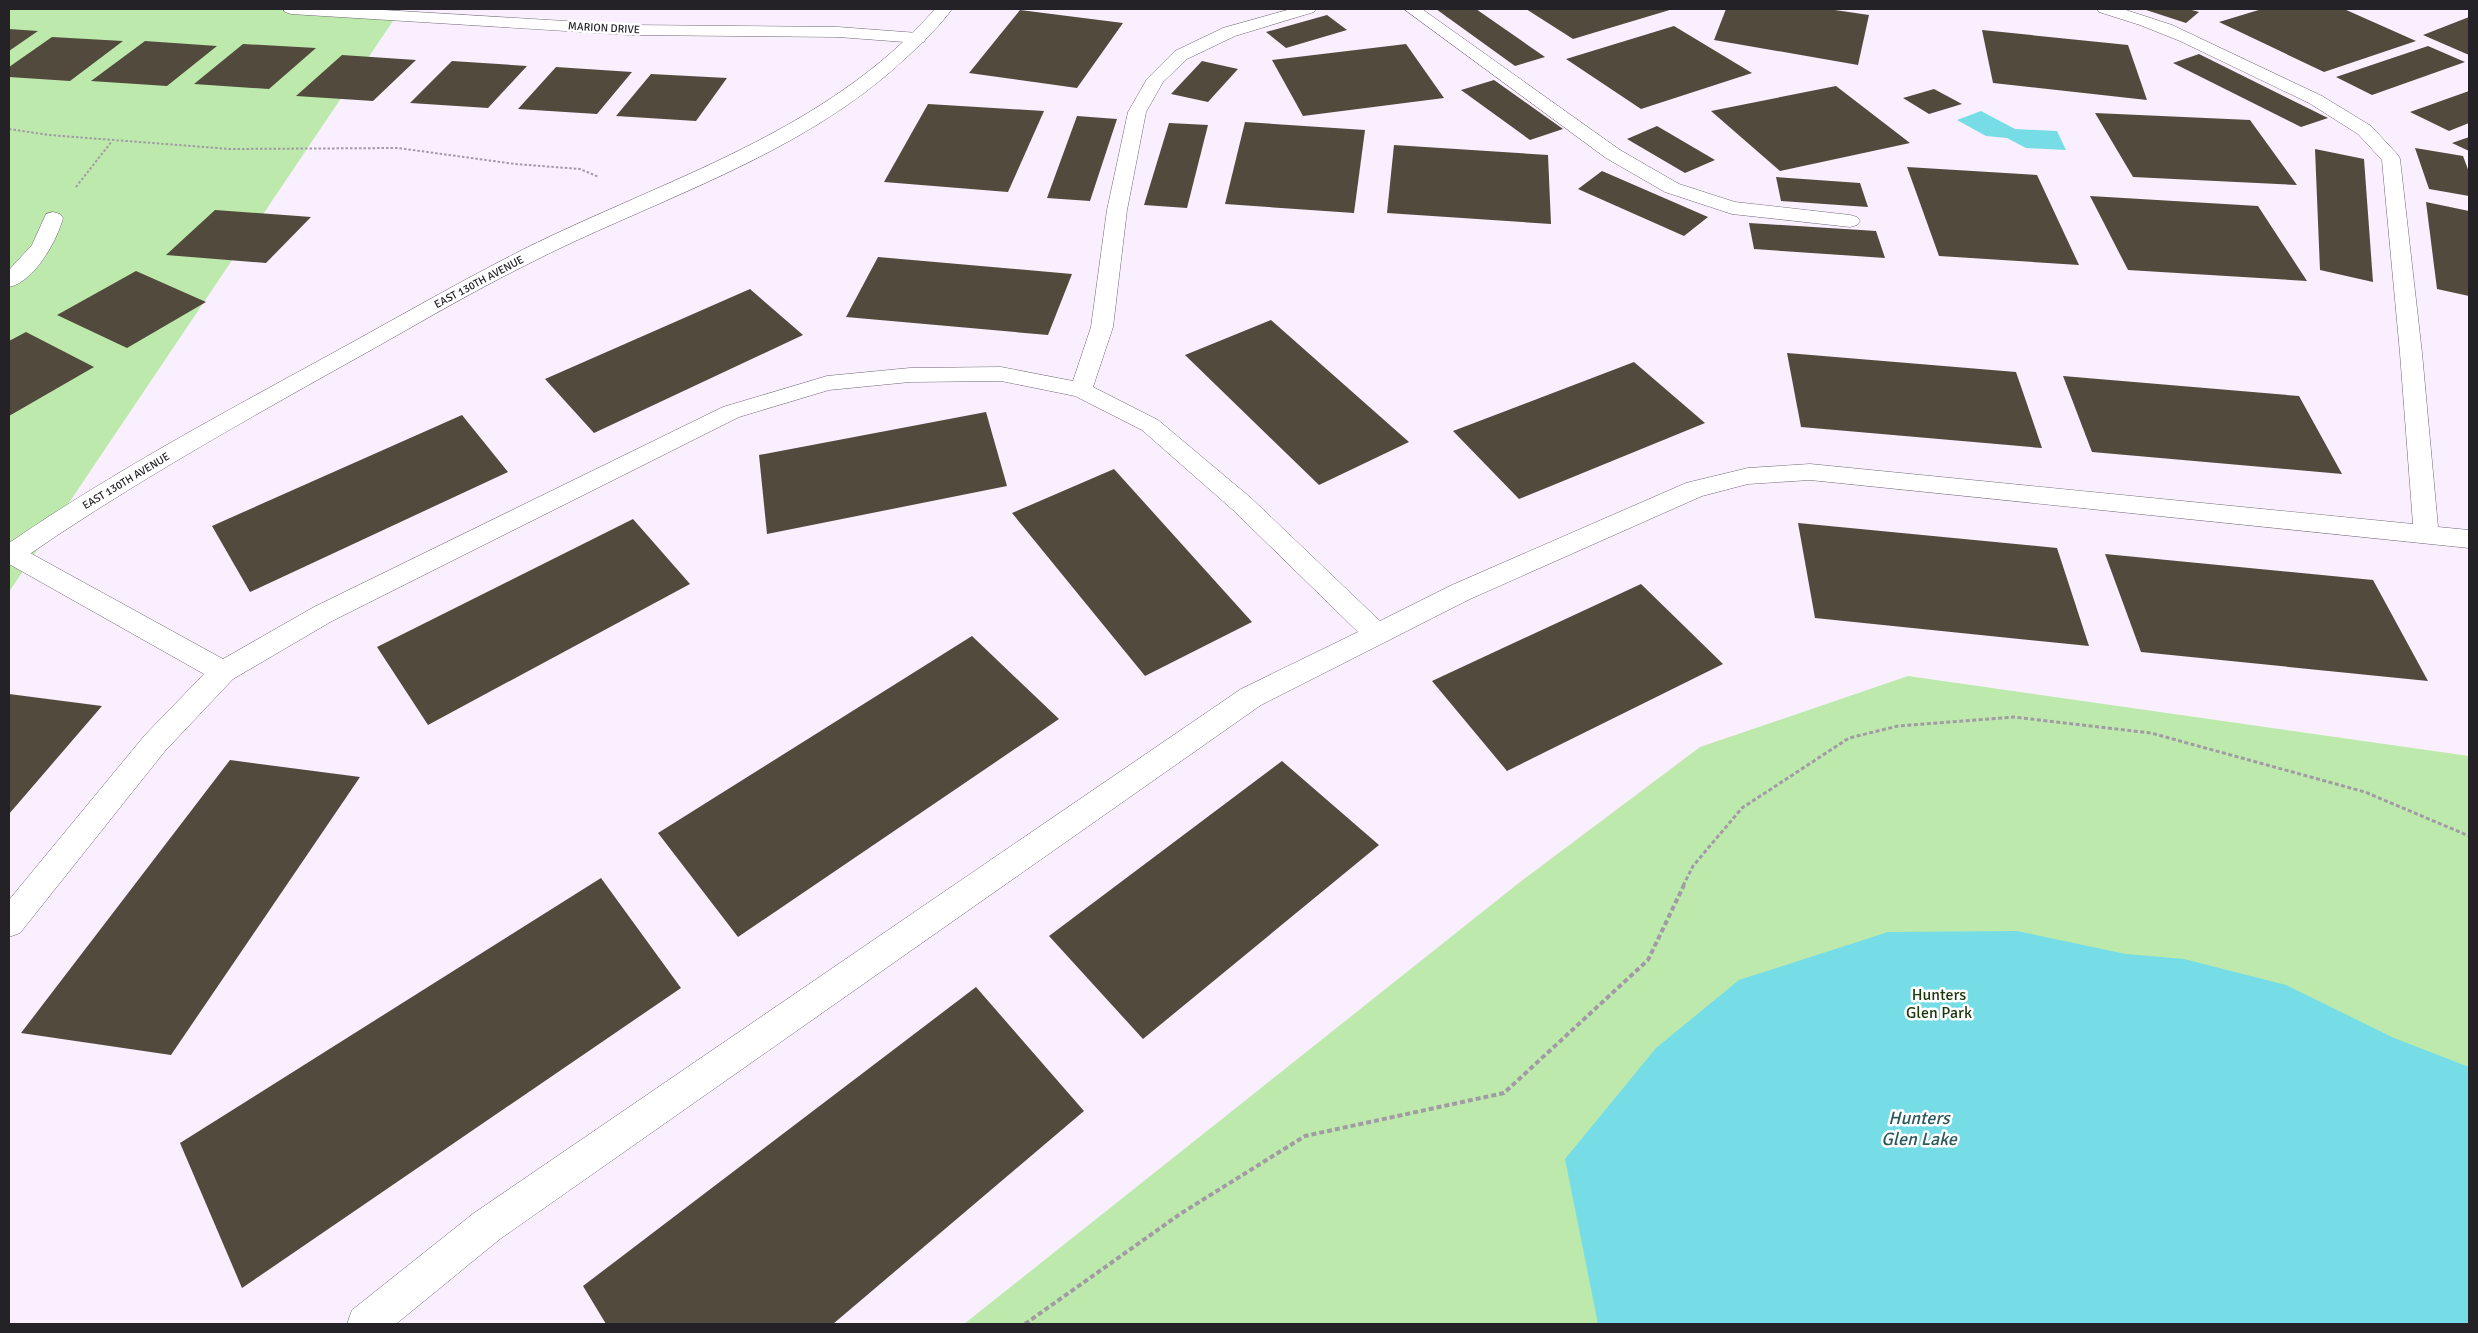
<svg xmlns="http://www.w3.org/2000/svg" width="2478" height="1333" viewBox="0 0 2478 1333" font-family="Signika,sans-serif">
<rect width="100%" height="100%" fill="#faefff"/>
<g fill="#bdeaac">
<polygon points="9,9 401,9 9,592"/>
<polygon points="1908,676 2469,756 2469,1324 964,1324 1520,882 1700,747"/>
</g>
<g fill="#76dde6">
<polygon points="1981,111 2015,129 2057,131 2066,150 2026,148 2007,138 1986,136 1957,120"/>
<polygon points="2017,931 2126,954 2184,959 2286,985 2394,1038 2469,1067 2469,1324 1598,1324 1565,1159 1656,1048 1739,980 1888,932"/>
</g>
<g fill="#534a3e">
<polygon points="1436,9 1476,9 1545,57 1515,66"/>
<polygon points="1526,9 1673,9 1573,39"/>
<polygon points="1726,9 1828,9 1869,15 1858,65 1714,40"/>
<polygon points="2143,9 2188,9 2199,12 2186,23"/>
<polygon points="2262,9 2344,9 2416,41 2324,72 2219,22"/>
<polygon points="1020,10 1123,23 1077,88 969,73"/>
<polygon points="1327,15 1347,30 1286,48 1266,32"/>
<polygon points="2469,17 2469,55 2423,35"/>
<polygon points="1674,26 1752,73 1641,109 1566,59"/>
<polygon points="9,29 38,31 9,51"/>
<polygon points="1982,30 2128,45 2147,100 1993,83"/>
<polygon points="52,37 123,41 70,81 9,77 9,67"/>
<polygon points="145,41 217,46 167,86 91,81"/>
<polygon points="243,44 316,48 269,89 194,84"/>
<polygon points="1406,44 1444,98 1303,116 1272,60"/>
<polygon points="2428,46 2465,62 2372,95 2336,77"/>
<polygon points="2199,54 2328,118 2301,127 2173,63"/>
<polygon points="342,55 416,60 373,101 296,96"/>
<polygon points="452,61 527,66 488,108 410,103"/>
<polygon points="1202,61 1238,69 1208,102 1171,94"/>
<polygon points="556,67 632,72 597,114 518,109"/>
<polygon points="651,74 727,78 696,121 616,116"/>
<polygon points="1494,80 1563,129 1530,140 1461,90"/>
<polygon points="1836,86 1910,143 1780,171 1711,111"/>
<polygon points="1934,89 1962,104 1929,114 1903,98"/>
<polygon points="2469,91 2469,123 2449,131 2410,112"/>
<polygon points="928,104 1044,111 1008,192 884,182"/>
<polygon points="2095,113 2250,120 2297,185 2133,177"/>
<polygon points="1077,116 1117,119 1090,201 1047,198"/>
<polygon points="1245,122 1365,130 1354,213 1225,204"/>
<polygon points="1169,123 1208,125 1187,208 1144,205"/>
<polygon points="1657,126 1715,160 1685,173 1627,139"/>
<polygon points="2469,137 2469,151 2452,143"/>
<polygon points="1394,145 1548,155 1551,224 1387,213"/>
<polygon points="2415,148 2463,156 2469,172 2469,196 2429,189"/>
<polygon points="2315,149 2364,159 2373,282 2320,270"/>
<polygon points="1907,167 2037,175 2079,265 1939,256"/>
<polygon points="1602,171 1708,217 1684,236 1578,189"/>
<polygon points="1776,177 1860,183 1868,207 1781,201"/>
<polygon points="2090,196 2258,206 2307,281 2128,270"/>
<polygon points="2426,202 2469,211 2469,296 2437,289"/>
<polygon points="215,210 311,217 266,263 166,255"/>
<polygon points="1749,223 1876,231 1885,258 1754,249"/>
<polygon points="878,257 1072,274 1048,335 846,317"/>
<polygon points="136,271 206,302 127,348 57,315"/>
<polygon points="750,289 803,335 594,433 545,379"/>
<polygon points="1271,320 1409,442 1319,485 1185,355"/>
<polygon points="26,332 94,367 9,416 9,341"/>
<polygon points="1787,353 2016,372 2042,448 1801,427"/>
<polygon points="1634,362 1705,423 1519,499 1453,431"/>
<polygon points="2063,376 2299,396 2342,474 2092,452"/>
<polygon points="986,412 1007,486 767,534 759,455"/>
<polygon points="462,415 508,472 250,592 212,526"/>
<polygon points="1114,469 1252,622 1145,676 1012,513"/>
<polygon points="633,519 690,584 428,725 377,647"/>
<polygon points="1798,523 2057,548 2089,646 1815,618"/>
<polygon points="2105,554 2373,580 2428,681 2141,652"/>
<polygon points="1641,584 1723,664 1507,771 1432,681"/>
<polygon points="972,636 1059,719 738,937 658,833"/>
<polygon points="9,694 102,706 9,814"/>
<polygon points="230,760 360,777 171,1055 21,1033"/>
<polygon points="1282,761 1379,845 1143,1039 1049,936"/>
<polygon points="601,878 681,988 242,1288 180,1143"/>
<polygon points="976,987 1084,1111 833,1324 606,1324 583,1286"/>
</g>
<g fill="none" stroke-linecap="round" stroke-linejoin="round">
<g stroke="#706774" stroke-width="1">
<g id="street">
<polygon points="283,9 367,9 631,25 838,27 918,33 924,34 926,38 924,42 918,43 838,37 631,35 291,14 285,12"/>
<polygon points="1291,9 1316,9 1314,12 1235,36 1187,59 1163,82 1146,112 1127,210 1113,327 1093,387 1158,420 1251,498 1380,621 1452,585 1686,483 1748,468 1810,464 2413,524 2400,353 2382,160 2358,134 2309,103 2180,41 2140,25 2099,12 2097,9 2123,9 2172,25 2322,96 2371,126 2398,155 2400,159 2422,353 2438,527 2469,530 2469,548 1810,480 1748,484 1702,496 1470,599 1261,705 500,1239 396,1324 347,1324 352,1310 474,1213 1241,689 1358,632 1233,510 1142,430 1075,396 1001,381 910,382 829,390 739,417 332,621 233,679 165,751 20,933 9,937 9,900 145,735 204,674 9,564 9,546 21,548 223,659 314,607 723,407 827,376 910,368 1001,367 1073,381 1091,327 1107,210 1128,112 1147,79 1175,51 1223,28"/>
<polygon points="1404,9 1422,9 1620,150 1679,184 1735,202 1850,215 1857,217 1860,221 1857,225 1850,227 1732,214 1665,192 1606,158"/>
<path d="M53,212l7,2 3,4c-6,23 -29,64 -54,69v-17l23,-25 14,-31z"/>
</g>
</g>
<g stroke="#706774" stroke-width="1">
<path id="secondary" d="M935,9h17c-13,18 -29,33 -45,48 -107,101 -255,143 -383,209 -64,32 -125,69 -187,103 -109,61 -217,122 -319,193l-9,3v-22c99,-68 205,-125 311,-183 68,-37 135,-76 204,-111 143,-71 302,-116 411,-240z"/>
</g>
<g stroke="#a29aa5" stroke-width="2" stroke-dasharray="2.5 2" stroke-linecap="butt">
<polyline points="9,129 49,135 230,149 398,148 515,164 580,169 599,177"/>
<polyline points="76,187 112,141"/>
</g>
<polyline stroke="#a29aa5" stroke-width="3" stroke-dasharray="4 2.5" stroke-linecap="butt" points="1683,886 1693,866 1742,808 1849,738 1898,726 2014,717 2151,733 2365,792 2469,836"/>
<polyline stroke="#a29aa5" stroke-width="4" stroke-dasharray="5 3" stroke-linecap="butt" points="1025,1324 1180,1214 1305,1136 1504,1093 1648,960 1684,885"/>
<use href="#street" fill="#fff" fill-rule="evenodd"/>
<use href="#secondary" fill="#fff" fill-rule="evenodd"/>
</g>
<g text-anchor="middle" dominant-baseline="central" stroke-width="5" stroke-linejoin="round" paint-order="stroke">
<g font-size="11" fill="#252227" stroke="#fff">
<text transform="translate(604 28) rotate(3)">MARION DRIVE</text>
<text transform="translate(479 282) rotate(-28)">EAST 130TH AVENUE</text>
<text transform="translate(126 481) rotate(-31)">EAST 130TH AVENUE</text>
</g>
<g font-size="16" fill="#1a380d" stroke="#fff">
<text x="1939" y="995">Hunters<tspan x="1939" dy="18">Glen Park</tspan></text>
</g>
<g font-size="18" font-style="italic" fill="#2c5a5e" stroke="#fff">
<text x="1919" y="1118">Hunters<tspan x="1919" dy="21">Glen Lake</tspan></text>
</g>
</g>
<rect width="2478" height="1333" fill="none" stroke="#252227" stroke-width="20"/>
</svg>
